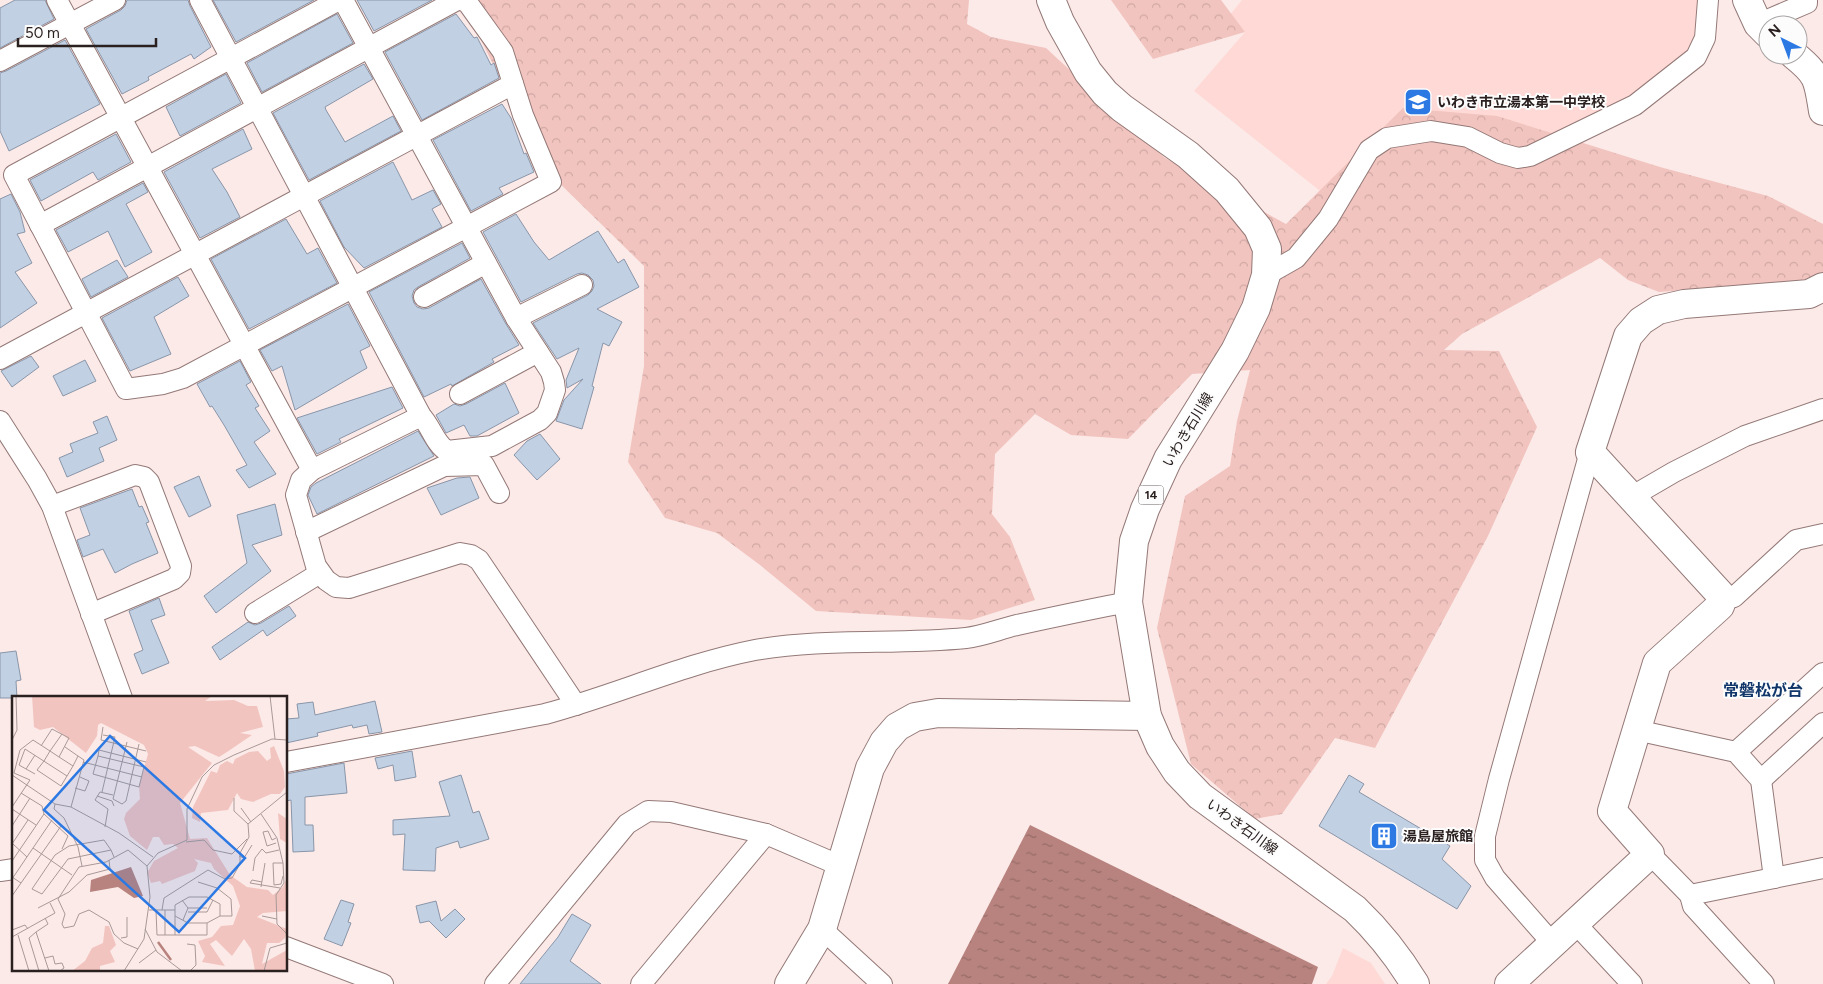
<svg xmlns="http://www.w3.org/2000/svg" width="1823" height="984" viewBox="0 0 1823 984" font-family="Figtree,'Noto Sans JP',sans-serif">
<defs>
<pattern id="forest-crowns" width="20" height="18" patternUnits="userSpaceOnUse" patternTransform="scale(1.25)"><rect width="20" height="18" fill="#f2c4bf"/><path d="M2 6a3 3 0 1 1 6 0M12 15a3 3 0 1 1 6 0" fill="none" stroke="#d0a8a4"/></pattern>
<pattern id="water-ripples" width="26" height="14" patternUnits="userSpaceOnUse" patternTransform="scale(1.25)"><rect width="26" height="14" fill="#b8837e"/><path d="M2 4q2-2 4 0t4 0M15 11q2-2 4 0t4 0" fill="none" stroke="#966b67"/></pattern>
</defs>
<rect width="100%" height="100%" fill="#fceae8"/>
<g fill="#ffd9d5">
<polygon points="1242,0 1715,0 1717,18 1706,43 1666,79 1529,149 1324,194 1194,91 1245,32 1229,16"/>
<polygon points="1343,948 1371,963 1385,984 1326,984 1332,976"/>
</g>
<g fill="url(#forest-crowns)">
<polygon points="461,0 969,0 967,24 991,37 1046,48 1165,158 1286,224 1403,108 1497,116 1660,167 1768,196 1823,224 1823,285 1799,281 1659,292 1628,280 1600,258 1462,334 1444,350 1499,351 1537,427 1488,536 1375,748 1335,738 1282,814 1255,819 1191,764 1157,628 1185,496 1230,466 1237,421 1250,370 1192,374 1128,439 1071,435 1035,414 995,454 992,514 1010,537 1035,600 971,620 816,611 760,565 717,533 665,518 628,462 644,366 644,266 546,170"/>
<polygon points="1111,0 1221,0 1245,32 1153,59"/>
</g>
<polygon fill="url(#water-ripples)" points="1030,825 1318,967 1312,984 948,984"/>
<g fill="#c2d0e4" stroke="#8996a9">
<polygon points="15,0 45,0 54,19 0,48 0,8"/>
<polygon points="127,0 188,0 190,6 211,47 194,59 191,54 148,77 149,80 122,94 86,29 121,10 125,6"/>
<polygon points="213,0 314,0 236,42"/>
<polygon points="357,0 432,0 374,31"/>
<polygon points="337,14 353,43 262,92 247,63"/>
<polygon points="456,14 474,38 477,37 491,65 494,63 499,78 422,120 385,52"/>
<polygon points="65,40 100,104 9,151 0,131 0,73 6,71"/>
<polygon points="364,64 373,79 325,107 326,110 345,142 393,116 401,131 309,180 273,113"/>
<polygon points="226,74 241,103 180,136 166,107"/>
<polygon points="502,104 511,118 524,154 526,153 534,172 499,188 503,194 471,211 433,140"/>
<polygon points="243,129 252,149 212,169 227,192 240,217 200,238 164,172"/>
<polygon points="116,134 131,162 98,180 93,172 41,201 30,180"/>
<polygon points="393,162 412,200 433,190 441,204 432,209 442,227 364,268 344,247 320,201"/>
<polygon points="143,183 148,192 126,204 152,252 125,267 108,231 68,252 56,230"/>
<polygon points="11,194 20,212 25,232 17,234 32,263 15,272 37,303 0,328 0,199"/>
<polygon points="516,214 534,242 549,260 598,231 618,263 624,259 639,287 597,309 622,322 609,346 603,343 592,386 594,387 582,429 556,421 564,400 583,379 567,388 566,380 579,348 557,359 533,323 588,295 592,291 594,286 593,280 588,275 582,273 577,274 521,302 483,232"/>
<polygon points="286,219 307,254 318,248 337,283 249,329 211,259"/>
<polygon points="462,243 470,258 418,287 414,290 412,296 414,303 417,307 423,309 429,308 481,279 506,324 519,345 492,359 494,362 452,386 451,384 424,397 369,292"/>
<polygon points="117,260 128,277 91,297 82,279"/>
<polygon points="178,277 189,296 154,317 171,354 130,371 102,318"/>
<polygon points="348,304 370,346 360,351 367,368 295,410 282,366 272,371 260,350"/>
<polygon points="31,356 39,367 12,387 1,371"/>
<polygon points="85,360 96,381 63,396 53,376"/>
<polygon points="240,361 251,382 246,385 259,406 255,408 270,431 254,442 276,474 249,488 236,470 247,465 224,425 212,406 210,407 197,384"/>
<polygon points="505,383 519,413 477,436 470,436 464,425 446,433 436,415 454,404 460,406 466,404"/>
<polygon points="392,387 403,408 339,439 341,442 317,454 297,418"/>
<polygon points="107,416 117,440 99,448 104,461 67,477 59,458 73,452 70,444 98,433 93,422"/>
<polygon points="418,431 434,456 317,514 308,495 311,487 316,483"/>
<polygon points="540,434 560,459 537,480 514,455 527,441"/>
<polygon points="199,476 211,506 189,517 174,487"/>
<polygon points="470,477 479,498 441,515 427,488 457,478"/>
<polygon points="132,489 139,507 142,506 149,522 146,523 158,553 132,564 115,573 103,549 83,557 77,540 90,535 80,508"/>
<polygon points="275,504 282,535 252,545 271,571 216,613 204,596 247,563 237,515"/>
<polygon points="159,598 165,615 151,620 169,663 142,674 134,654 143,650 129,611"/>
<polygon points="289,606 296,616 267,636 263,630 220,660 212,647 248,622 255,625 261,623"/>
<polygon points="16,651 21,680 16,681 17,698 0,698 0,653"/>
<polygon points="375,701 382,732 369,734 367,725 353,728 352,725 317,733 318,736 286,743 286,719 299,718 297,704 313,702 315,715"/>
<polygon points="412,751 416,777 395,781 393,765 378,769 375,758"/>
<polygon points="344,763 347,793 305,797 305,825 313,825 314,851 293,852 291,800 286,801 286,774"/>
<polygon points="461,775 473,813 479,811 489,839 460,848 458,841 436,848 435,871 403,870 405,834 393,835 393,820 450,816 439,782"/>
<polygon points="1349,775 1364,784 1359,792 1450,846 1442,859 1471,886 1457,909 1319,826"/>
<polygon points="341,900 354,904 348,922 351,923 342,946 324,939"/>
<polygon points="436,901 441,921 455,909 465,919 446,938 429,921 420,923 416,906"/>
<polygon points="572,914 591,925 570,961 601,984 520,984 558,937"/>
</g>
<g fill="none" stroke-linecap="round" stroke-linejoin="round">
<g stroke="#937977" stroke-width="22">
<g id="street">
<polyline points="57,0 312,470"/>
<path d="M200,0l221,416c10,10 14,28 26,35l45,-5 48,-26 7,-7 8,-23 -1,-8 -3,-10 -35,-54 -173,-318"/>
<polyline points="339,0 14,175 126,389 163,384 183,378 551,182 523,115 503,52 467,2 461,0"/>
<polyline points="1758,24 1807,3 1807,0"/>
<polyline points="0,61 115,0"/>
<polyline points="40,225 457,0"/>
<polyline points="1266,275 1296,258 1328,219 1369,150 1387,138 1431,131 1468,137 1500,153 1518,158 1530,156 1635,105 1696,57 1705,38 1708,0"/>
<polyline points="424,297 486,263"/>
<polyline points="516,318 582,285"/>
<polyline points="0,359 513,84"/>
<polyline points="460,394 538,352"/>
<polyline points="421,416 312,470 301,480 296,495 316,566 326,580 336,587 349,588 460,553 471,555 479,560 576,705"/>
<polyline points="0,421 37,479 52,506 122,698"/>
<polyline points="1631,497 1674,472 1745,436 1823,409"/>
<polyline points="52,506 135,475 144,477 149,482 181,566 180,573 174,579 91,614"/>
<polyline points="306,532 444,466 484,465 499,493"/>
<polyline points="1722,600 1734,597 1796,540 1823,534"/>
<polyline points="255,613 320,573"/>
<polyline points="1636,730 1736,752 1761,780 1774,878"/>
<polyline points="1736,752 1823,673"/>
<path d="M286,762l259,-48c71,-19 138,-50 210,-64 69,-12 141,-5 211,-12 17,-2 34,-9 51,-13 37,-8 74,-16 111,-23"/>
<polyline points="1761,780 1823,723"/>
<polyline points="1650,854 1690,895 1693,906 1764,984"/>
<polyline points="0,871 14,869"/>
<polyline points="1690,895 1823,868"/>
<polyline points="1575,923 1632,984"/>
<polyline points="822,929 882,984"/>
<polyline points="1553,944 1495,878 1485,860 1485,836 1499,779 1590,452"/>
<polyline points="286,947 383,984"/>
<polyline points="495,984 627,824 648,811 671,812 766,834 841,866"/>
<polyline points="641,984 766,834"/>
</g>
</g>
<g stroke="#937977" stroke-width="30">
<g id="secondary">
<polyline points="1747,0 1758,24 1768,34"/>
<path d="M1794,55c25,20 24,25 29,56"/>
<polyline points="789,984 822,929 870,768 884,742 897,727 915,717 938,713 1147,716"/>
<polyline points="1509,984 1650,854 1612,811 1657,663 1720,606 1722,600 1721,595 1590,452 1628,336 1641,321 1658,310 1684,304 1809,294 1823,287"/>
</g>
</g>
<g stroke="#937977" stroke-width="30">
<path id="primary" d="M1051,0l9,22 28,50 17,21 17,15 66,47 39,35 31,38 9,21 -1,26 -10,33 -21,43 -67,108 -23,50 -11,32 -6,61 19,114 13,30 17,26 23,24 155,113c23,22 43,47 60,75"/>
</g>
<use href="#street" stroke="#fff" stroke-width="20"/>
<use href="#secondary" stroke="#fff" stroke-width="28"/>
<use href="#primary" stroke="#fff" stroke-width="28"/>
</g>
<defs>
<g id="school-square" transform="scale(1.4375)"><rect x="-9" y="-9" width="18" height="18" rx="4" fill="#2c79e4" stroke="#fcfcfc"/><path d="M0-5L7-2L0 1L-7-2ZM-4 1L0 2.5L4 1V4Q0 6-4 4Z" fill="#fff"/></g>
<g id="building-square" transform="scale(1.4375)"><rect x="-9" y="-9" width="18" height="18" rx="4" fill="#2c79e4" stroke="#fcfcfc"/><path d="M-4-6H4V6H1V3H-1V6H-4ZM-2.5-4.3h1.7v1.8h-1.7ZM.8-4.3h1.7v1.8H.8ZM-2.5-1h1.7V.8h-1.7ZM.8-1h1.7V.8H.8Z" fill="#fff"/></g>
</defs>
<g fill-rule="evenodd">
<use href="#school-square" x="1418" y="102"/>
<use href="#building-square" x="1384" y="836"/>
</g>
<g text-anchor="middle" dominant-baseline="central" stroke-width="4" stroke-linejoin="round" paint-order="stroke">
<rect fill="#fcfcfc" stroke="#696261" stroke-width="1" x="1138.5" y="485.5" width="25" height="19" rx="4"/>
<g font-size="12" font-weight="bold" fill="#2a201f">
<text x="1151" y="495">14</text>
</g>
<g font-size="14" font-weight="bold" fill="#2a201f" stroke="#fcfcfc" text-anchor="start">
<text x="1437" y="102">いわき市立湯本第一中学校</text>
<text x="1403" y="836">湯島屋旅館</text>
</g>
<g font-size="14" fill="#2a201f" stroke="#fcfcfc">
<text transform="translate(1188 430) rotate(-59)">いわき石川線</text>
<text transform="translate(1242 827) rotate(36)">いわき石川線</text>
</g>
<g font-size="16" font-weight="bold" fill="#11366a" stroke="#fcfcfc">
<text x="1763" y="690">常磐松が台</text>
</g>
</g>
<g transform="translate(12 696)">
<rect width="275" height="275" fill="#fceae8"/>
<path d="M20,0h180l-7,5 29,-1 14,6h9l6,21 -23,6 12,2 -25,17 -8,5 -24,-11 -7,1 24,16 -32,40 10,36 17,-1 23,37 17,12 21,3 5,5 10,-8 4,-9v33l-24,2 -6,4 30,12 -2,9 -6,5h-12l-5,21 25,-14v21h-32l-4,-22 -7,-10 -12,17 -16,-16 -6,4 15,22 -23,-4 3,-6 -7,-15 14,-4 9,-11 12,-1 7,-19 -7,-20 -19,-17 -3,-6 -17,-4 4,4 -3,8 -33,13 -2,-3 -9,2 -4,-10 7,-12 24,-13 -5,-4 -9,1 -5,-8h-6l-6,13 -17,-14 -6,-17 2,-6 14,-14 -1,-13 9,-32 -4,-9 -43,-22 -3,2 -1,11 -11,17 -33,-26 -13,3 -6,-3zM262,50l10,25 1,16 -5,7h-9l-18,8 -12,-3 -4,-6 -9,17 -27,3 -1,9 -8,-4 1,-11 18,-36 6,2 3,-8 7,-4 6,3 2,-5 14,-7 9,-1 9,10 4,-3 -1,-10zM266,117l9,6v24l-7,-4zM93,230h4l7,19 -6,6 5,11 -15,4v5h-28l13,-10 7,-13 11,-5z" fill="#f2c4bf"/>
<path d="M119,171l12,29 -9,2 -16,-11 -28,5 1,-12z" fill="#b8837e"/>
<path fill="none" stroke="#b8837e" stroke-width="2.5" d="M146,246l13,18"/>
<path fill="none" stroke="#a89998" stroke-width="1" d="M258,0l5,43M91,31l-2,13 45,11M0,44l5,-10 -1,-34M115,46l-14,57 9,5 4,-3 13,-57M29,50l11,-17 17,9 -10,19M53,51l13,9 -5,10M86,60l46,11 -5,20 -46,-13 5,-18 1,-6 47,12M71,66l59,15M14,73l9,-14M2,77l6,-23 13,-10 17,11 9,6 14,9 -12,20 -24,-16 7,-9 6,-10 12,-17M23,78l-16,-9 6,-16 42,27M0,79l43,29 16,3 48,26 34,24M63,92l10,3 4,-10 -9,-4M90,96l13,-55 -12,-2M9,97l21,13 2,8 24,22 -6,13M85,100l15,5 2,5M222,102v13l14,13M43,108l-1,5 10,9 14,29 4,19M0,111l18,-27 -16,-7M59,111l13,-47 -6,-4M229,112l10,14M0,113l24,16M249,118l16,24 6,25 1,20 -8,12 1,29 10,10M0,130l18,-28M93,131l3,-18 -13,-9 5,-8 13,3M174,146l18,-2 9,10 19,4 15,-15M264,147l-9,3 -4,-14 5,-1 4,9 4,-2M0,148l16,-24M1,148l14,13M21,152l19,-28M99,154l-43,9 -26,35 -10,-5 23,-34 14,-9 35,-6 7,10 3,7M227,160l5,2 8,-13M0,165l32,-47M271,167h-10l1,22 7,-1 2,-8M241,175l2,-13 7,-9 4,4 13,-3M0,183l21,-31 39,27M250,186l-10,-2 -2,3 30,5M9,187l40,-57M249,191l4,-24M0,200l9,-13 -9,-6M170,204l6,8 -5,12M26,212l31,-16 18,-17 23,-6 -1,-9M176,212h19M137,214h26M150,214l2,-12 44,-28 17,9 7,-1 8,-14v-11l9,-16 -1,-13 39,-32M153,214v25M144,215l1,24h50v-12M176,216h19l6,-12M163,220l13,7h19l13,-7M250,220l15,3M133,233l12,23 25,19M0,234l13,-5 3,4M24,236l12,-8 -3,-6M6,239l11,36M163,239v-30l14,-8h18l13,7v12h12l-1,-17 -14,-11 -19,-6M0,241l43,-24 -5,-10M109,242l6,-1v-20M175,248l8,1 1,20 -6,6M126,253l-14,-6 -10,-9 -5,-12 -20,-12 -10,4 -5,12 -10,2 -2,-4 3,-10 -7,-15 21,-32 27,-5 22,-12 19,16M33,262l8,-2 2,8 7,-1 2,5 -4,3M127,267l17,-13M27,275l-10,-33 7,-6 13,39M112,275l20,-32 6,-42 -3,-31 11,-13 29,-13v-31l15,-32 12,-12 20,-10 38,-16 15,1M252,275l6,-23 17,-5"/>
<path fill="#2c79e4" fill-opacity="0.15" stroke="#2c79e4" stroke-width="2.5" d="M98,40l135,122 -66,74 -135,-122z"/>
<rect width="275" height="275" fill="none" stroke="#2a201f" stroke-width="2.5"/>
</g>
<g transform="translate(1783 40) rotate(318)"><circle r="24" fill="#fcfcfc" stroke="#a8a4a4"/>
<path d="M0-4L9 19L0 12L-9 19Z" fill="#2c79e4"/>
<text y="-8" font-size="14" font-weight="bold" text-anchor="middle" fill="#2a201f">N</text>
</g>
<path d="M18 38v8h138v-8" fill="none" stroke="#2a201f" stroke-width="2.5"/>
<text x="25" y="38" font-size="15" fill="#2a201f" stroke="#fcfcfc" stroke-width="4" paint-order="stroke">50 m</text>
</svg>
